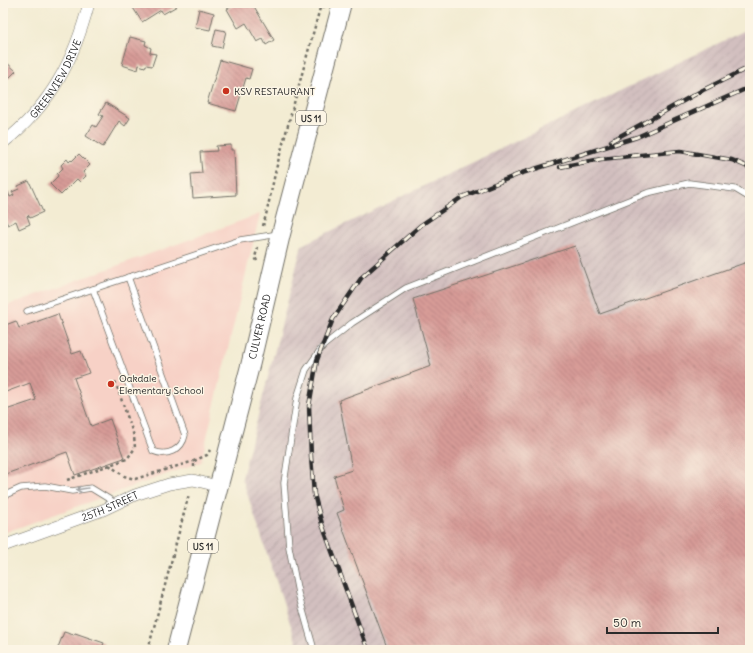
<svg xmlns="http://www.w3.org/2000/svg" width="753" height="653" viewBox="0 0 753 653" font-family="Delius,sans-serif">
<defs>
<pattern id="industrial-furrows" width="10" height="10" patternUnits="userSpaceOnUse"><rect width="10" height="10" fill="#d2bfbf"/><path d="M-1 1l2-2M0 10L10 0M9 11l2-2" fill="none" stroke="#b4a4a4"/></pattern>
<pattern id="building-back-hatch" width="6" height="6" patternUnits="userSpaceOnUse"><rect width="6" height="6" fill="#d79b97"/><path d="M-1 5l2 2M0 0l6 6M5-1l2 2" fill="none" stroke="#af7f7b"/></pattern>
</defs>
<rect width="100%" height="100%" fill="#fcf5e5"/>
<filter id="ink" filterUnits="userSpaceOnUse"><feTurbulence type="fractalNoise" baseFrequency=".025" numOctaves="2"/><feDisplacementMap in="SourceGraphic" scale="8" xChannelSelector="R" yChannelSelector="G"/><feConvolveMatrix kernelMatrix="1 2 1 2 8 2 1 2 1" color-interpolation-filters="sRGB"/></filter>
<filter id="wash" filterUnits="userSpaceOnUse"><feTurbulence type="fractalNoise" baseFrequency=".012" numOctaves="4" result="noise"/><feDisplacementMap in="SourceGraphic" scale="16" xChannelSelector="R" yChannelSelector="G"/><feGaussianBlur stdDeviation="0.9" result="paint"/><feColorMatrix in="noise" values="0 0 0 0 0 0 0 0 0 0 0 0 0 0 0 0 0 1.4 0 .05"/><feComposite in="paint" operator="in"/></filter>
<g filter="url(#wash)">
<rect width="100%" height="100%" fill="#f3ecd3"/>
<polygon fill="#f7d1c6" points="260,214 201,462 3,533 3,307"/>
<polygon fill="url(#industrial-furrows)" points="750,28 750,650 299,650 242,478 302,245"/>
<g id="blocks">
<g fill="url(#building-back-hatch)">
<polygon points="130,3 175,3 177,6 163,14 161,10 142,22"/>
<polygon points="238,3 252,3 274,40 266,45 263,39 257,42 246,23 238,28 227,9"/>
<polygon points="199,9 214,13 210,30 195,27"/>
<polygon points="216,29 226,31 222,48 212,46"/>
<polygon points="130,37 146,41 145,45 151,48 150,53 156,54 152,66 146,65 145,67 139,65 138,70 122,65"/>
<polygon points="220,60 252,69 249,79 246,78 236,111 207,103"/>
<polygon points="5,61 16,71 9,78 7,77 4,80 6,82 3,85 3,62"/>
<polygon points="106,103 130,118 125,126 119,121 103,147 86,136 93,125 96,127 103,116 99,114"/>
<polygon points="231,145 231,150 234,150 236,195 193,198 191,174 202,173 200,152 217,151 216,146"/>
<polygon points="79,154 90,165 83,172 86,176 80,182 77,179 61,195 50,184 58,176 57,174 63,168 61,165 67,159 69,162 71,160 72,161"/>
<polygon points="29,181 43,212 30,218 28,215 27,216 30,224 19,229 16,221 8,225 3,216 3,194 8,192 10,197 14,195 12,192 19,189 18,186"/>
<polygon points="575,246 600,314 750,261 750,650 388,650 337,513 344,510 334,476 352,470 339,400 431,366 413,299"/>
<polygon points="58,314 72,354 81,351 89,373 74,378 91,426 110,419 124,458 75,475 67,452 3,475 3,411 36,400 30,383 3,393 3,326 16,321 19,328"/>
<polygon points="64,632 74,635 75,633 104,643 101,650 57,650"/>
</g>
</g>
</g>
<g filter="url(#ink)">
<use href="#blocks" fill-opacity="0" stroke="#716f66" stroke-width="1"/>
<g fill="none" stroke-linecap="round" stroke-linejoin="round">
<g stroke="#716f66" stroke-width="7">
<g id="service">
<path d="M93,289l60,162c14,6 29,-1 32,-16l-57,-158"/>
<polyline points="27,311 240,240 279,234"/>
<polyline points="3,496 21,488 45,486 72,491 91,488 117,504"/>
<polyline points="314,650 298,593 289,547 284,483 297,398 306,370 323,346 352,323 406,288 647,193 689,183 735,189 750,198"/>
</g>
</g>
<g stroke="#716f66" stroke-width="12">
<g id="minor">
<path id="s1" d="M3,143c47,-37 71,-82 86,-140"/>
<path id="s2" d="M3,546l100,-36 32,-15 34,-11 24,-4 25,6"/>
</g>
</g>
<g stroke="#716f66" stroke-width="20">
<g id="primary">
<path id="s3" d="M176,650l75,-288 30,-128 61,-231"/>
</g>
</g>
<g stroke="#716f66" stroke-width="2.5" stroke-dasharray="3 3" stroke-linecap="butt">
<polyline points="263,226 267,211 276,169 320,8 325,6"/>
<polyline points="257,261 255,257 258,247"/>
<polyline points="109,465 124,476 135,479 194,461"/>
<polyline points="194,467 194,461 207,455 210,450"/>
<polyline points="67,480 127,459 135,448 134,436 115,381"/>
<polyline points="148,650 189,494"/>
</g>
<use href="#service" stroke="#fff" stroke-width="5.5"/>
<use href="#minor" stroke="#fff" stroke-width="11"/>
<use href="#primary" stroke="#fff" stroke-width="18"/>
<g stroke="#2b2b2b" stroke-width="4.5">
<g id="rail">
<polyline points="611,141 703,90 750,67"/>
<polyline points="560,167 601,159 680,151 732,160 750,168"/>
<polyline points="368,650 322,524 314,494 311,457 309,406 317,360 333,319 362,277 421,225 462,197 522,173 637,137 750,87"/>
</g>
</g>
<use href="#rail" stroke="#fcf5e5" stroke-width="3" stroke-dasharray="9" stroke-linecap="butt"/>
</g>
<defs><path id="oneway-shaft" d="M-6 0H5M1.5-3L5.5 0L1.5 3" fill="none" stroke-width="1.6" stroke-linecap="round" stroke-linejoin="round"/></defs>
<use stroke="#a0a0a0" href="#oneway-shaft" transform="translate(82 489) rotate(171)"/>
</g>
<g fill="#c8321e" stroke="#fcf5e5" stroke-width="1.5">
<circle cx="226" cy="91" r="4"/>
<circle cx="111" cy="384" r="4"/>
</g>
<g text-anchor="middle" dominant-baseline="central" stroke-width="3" stroke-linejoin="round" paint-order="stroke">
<g fill="#fcf5e5" stroke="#6a6863" stroke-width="1">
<rect x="296" y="111" width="30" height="14" rx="3"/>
<rect x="188" y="539" width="30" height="14" rx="3"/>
</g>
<g font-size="9" font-weight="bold" fill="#2b2b2b">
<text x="311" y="118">US 11</text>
<text x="203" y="546">US 11</text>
</g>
<g font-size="10" fill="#2b2b2b" stroke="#fcf5e5">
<text stroke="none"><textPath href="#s1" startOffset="84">GREENVIEW DRIVE</textPath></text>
<text stroke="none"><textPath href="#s3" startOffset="334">CULVER ROAD</textPath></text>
<text stroke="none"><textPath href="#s2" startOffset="114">25TH STREET</textPath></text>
</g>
<g font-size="10" fill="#2b2b2b" stroke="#fcf5e5" text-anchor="start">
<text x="234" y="91">KSV RESTAURANT</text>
<text x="119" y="378">Oakdale<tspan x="119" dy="12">Elementary School</tspan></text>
</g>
</g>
<rect width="753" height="653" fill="none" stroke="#fcf5e5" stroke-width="16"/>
<path d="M607 627v6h111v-6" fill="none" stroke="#2b2b2b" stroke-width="2"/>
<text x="613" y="627" font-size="12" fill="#2b2b2b" stroke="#fcf5e5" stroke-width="3" paint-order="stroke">50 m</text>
</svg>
